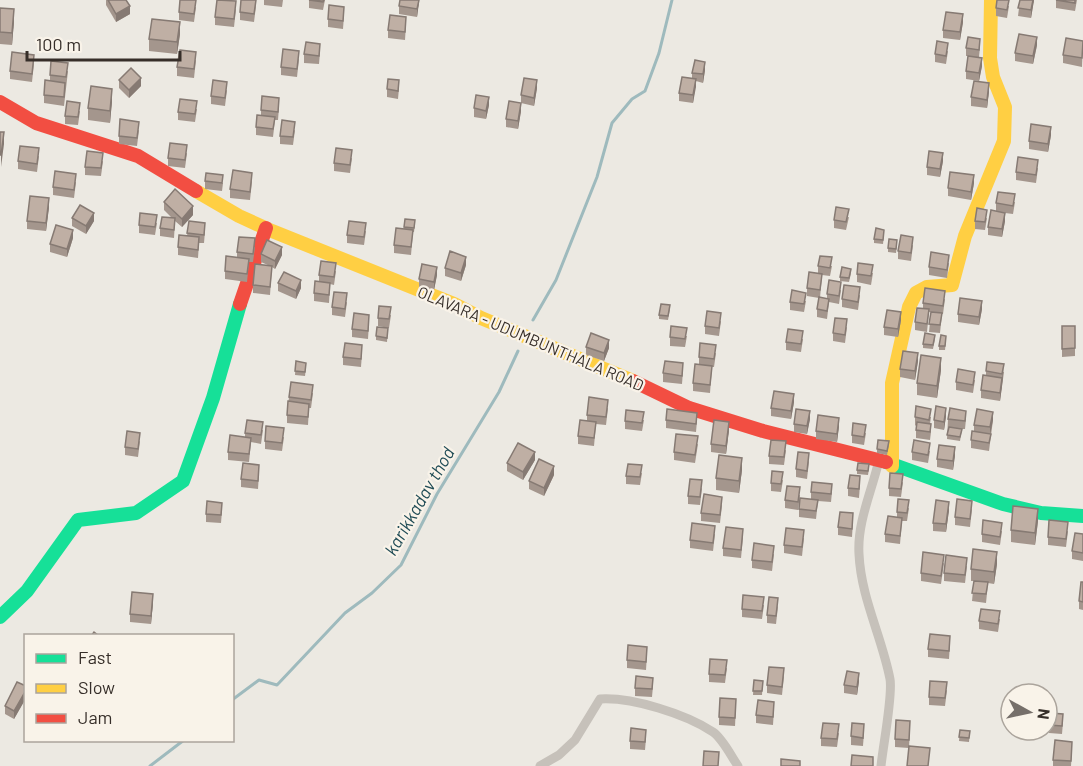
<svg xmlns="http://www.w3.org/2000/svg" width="1083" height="766" viewBox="0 0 1083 766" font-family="Barlow,sans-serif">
<rect width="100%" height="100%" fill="#ece9e2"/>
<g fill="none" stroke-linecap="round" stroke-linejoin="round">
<g stroke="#9ebabd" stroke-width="3">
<polyline points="533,320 556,280 597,177 612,123 632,99 645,91 659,53 672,0"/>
<polyline points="232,700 259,680 277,685 345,613 372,593 401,565 437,494 499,392 518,351"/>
<polyline points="150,766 184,740"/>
</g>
<g stroke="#c6c1ba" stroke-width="9">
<path d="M879,460c-7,31 -22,62 -20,94 2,44 23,83 31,125 3,16 -7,67 -9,87"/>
<path d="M540,766l19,-11 16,-15 25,-41c32,-2 86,15 113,33 10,7 18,24 25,34"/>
</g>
<g stroke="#16e098" stroke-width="14">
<polyline points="886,462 1003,504 1041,513 1083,516"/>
<polyline points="0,617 27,591 78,520 136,513 183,481 213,398 240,304"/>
</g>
<g stroke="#ffcf43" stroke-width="14">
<polyline points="196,191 239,216 272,231 454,304 481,318 633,381"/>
<polyline points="892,466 892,383 909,307 916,293 927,287 952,285 965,236 1004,141 1005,107 993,77 990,58 991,0"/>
</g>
<g stroke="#f24e42" stroke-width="14">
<polyline points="0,102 36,123 138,156 196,191"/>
<polyline points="240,304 266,228"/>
<polyline points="633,381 689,408 763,431 886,462"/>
</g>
</g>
<g fill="#a4968d">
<polygon points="106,0 126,0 130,14 116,22 106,5"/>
<polygon points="264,0 283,0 282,7 264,5"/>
<polygon points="309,0 325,0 323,10 309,8"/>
<polygon points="419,0 417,17 399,14 399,6"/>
<polygon points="1020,0 1034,0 1031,18 1018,16"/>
<polygon points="1056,0 1077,0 1075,11 1056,8"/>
<polygon points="256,6 254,22 240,20 240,12"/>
<polygon points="1009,6 1007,18 996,16 996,8"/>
<polygon points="196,7 194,22 179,20 179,12"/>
<polygon points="0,8 14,21 12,45 0,44"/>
<polygon points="236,9 234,27 215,25 215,17"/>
<polygon points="344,15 343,29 328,27 328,19"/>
<polygon points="963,22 960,40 943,38 943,30"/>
<polygon points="406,25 405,40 388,38 388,30"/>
<polygon points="180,34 177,54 149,51 149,39"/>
<polygon points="1083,41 1082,67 1063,63 1063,55"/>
<polygon points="1037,45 1033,64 1015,61 1015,53"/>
<polygon points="980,47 979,57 982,66 979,81 966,79 966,71 968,56 966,56 966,48"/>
<polygon points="948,51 946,64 935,62 935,54"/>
<polygon points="320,52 319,64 304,63 304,54"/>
<polygon points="299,59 297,77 281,75 281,67"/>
<polygon points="196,60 194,78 177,76 177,67"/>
<polygon points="34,63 32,82 10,79 10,71"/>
<polygon points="705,70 703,83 696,81 693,103 679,101 679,93 692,78 692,73"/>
<polygon points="68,71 64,106 44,103 44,95 50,81 50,75"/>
<polygon points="119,80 141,86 129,98 119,88"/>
<polygon points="399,88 398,99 387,97 387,89"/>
<polygon points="537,88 534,106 521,103 521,95"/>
<polygon points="227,90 225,106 211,104 211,96"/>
<polygon points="989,91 987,108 971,106 971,97"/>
<polygon points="112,101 110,123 88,120 88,108"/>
<polygon points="489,105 486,119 474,117 474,108"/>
<polygon points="279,107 278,120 275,120 273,137 256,135 256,127 261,115 261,110"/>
<polygon points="197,109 195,122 178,120 178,112"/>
<polygon points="80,111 78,125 65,124 65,116"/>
<polygon points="521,111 518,129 506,127 506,119"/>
<polygon points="139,130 137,146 119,144 119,136"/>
<polygon points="295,130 293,145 280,144 280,136"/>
<polygon points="1051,135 1048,152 1029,149 1029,141"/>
<polygon points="187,153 185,168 168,166 168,158"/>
<polygon points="39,156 37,172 18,169 18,161"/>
<polygon points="352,158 350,173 334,171 334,163"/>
<polygon points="103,161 101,176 85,175 85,167"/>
<polygon points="943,161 940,177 927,175 927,167"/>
<polygon points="1038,168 1036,183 1016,180 1016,172"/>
<polygon points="205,181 223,183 222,191 205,189"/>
<polygon points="252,181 250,200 230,198 230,189"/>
<polygon points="76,182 74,198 53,195 53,187"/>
<polygon points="974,183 971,200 948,196 948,188"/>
<polygon points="164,202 193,215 182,227 175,221 174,238 160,236 160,228 172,218 164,210"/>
<polygon points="1015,202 1013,214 1005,213 1005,221 1002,237 988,235 988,227 996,211 996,203"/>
<polygon points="49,207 46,231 27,229 27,221"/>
<polygon points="849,217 846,230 834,228 834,220"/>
<polygon points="72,218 94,221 86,234 72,226"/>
<polygon points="987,218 985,230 975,229 975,221"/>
<polygon points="405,219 415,224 414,232 413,232 411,255 394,253 394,245 404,229"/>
<polygon points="189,221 205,231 204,243 199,243 198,258 178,255 178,247 187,236"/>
<polygon points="157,223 155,235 139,233 139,225"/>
<polygon points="366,231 364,245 347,243 347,235"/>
<polygon points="884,234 883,244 874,243 874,239"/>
<polygon points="73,238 67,257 50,252 50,244"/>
<polygon points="897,244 896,253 888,252 888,248"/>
<polygon points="913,245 911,261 898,259 898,251"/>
<polygon points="255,247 253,262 249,262 247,282 225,279 225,271 237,258 237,252"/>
<polygon points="261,254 282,255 275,269 272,267 270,295 253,293 253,285 270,266 261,262"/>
<polygon points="949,263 947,278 929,275 929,267"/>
<polygon points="466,265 461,281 445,276 445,268"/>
<polygon points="818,266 832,266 830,276 822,275 820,298 827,299 827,294 841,290 839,304 829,302 827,319 817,317 817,309 819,298 807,296 807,288 818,274"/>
<polygon points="336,271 334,285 330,284 329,303 314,301 314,293 319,281 319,275"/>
<polygon points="851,273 849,282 840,281 840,277"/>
<polygon points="873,273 871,285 857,282 857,274"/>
<polygon points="437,275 434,290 419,287 419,279"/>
<polygon points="278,283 301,288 296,299 278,291"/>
<polygon points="860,295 858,310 842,307 842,299"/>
<polygon points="945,299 943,314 942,314 940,333 929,332 931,312 929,312 927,332 915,330 915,322 923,309 923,303"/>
<polygon points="806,301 804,312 790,310 790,302"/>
<polygon points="347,302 345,317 332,315 332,307"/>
<polygon points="670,309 668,320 659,319 659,315"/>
<polygon points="982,309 979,325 958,322 958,314"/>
<polygon points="391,315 389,328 378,326 378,318"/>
<polygon points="901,320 898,337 884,335 884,327"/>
<polygon points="721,321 719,336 705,334 705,326"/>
<polygon points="369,323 368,339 352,337 352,329"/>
<polygon points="1062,326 1075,326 1075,356 1062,357"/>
<polygon points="847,327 845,343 833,341 833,333"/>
<polygon points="388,328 387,342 376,340 376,336"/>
<polygon points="687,336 685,347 670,346 670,337"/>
<polygon points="803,339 801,352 786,350 786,342"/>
<polygon points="935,339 933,349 923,348 923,344"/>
<polygon points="946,340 945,350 939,350 939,346"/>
<polygon points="586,347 609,348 604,361 586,355"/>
<polygon points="362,353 361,367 343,365 343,357"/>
<polygon points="716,353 714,367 712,367 710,393 693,391 693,383 699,365 699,357"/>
<polygon points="296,361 306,367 305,376 295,375"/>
<polygon points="918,361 915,380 900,377 900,369"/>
<polygon points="941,370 937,398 917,395 917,383"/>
<polygon points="683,371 682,384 663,382 663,373"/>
<polygon points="986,371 1004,372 1000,401 981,398 981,390 986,376"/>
<polygon points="975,380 973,393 956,390 956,382"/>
<polygon points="313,393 311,408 309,408 308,425 287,423 287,415 289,397"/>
<polygon points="794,402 791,419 771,416 771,408"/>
<polygon points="608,408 606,425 596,424 594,446 578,444 578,436 587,421 587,415"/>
<polygon points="946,416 944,430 934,428 934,420"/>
<polygon points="915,417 931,417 930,424 931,432 930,440 916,438 916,426 915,425"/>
<polygon points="810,419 807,434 794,432 794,424"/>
<polygon points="948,419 966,419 965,429 962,429 960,441 947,439"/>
<polygon points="644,420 642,431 625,429 625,421"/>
<polygon points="666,420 697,421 696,432 666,428"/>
<polygon points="993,420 989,451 971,448 971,440 974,431 974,425"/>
<polygon points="839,426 837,442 816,439 816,431"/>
<polygon points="263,430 261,444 251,442 249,462 228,460 228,452 245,437 245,433"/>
<polygon points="729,430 726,454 711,452 711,444"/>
<polygon points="866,433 864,445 852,443 852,435"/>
<polygon points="284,437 282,451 265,449 265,441"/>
<polygon points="140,441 138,457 125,455 125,447"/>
<polygon points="698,444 695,463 674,460 674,452"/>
<polygon points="889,445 887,455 877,453 877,449"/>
<polygon points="786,450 784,465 769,464 769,456"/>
<polygon points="930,451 928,463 912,460 912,452"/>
<polygon points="955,455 953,470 937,467 937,459"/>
<polygon points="535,460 523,480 507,471 507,463"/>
<polygon points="809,461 807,479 796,477 796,469"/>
<polygon points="869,468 868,475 857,474 857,470"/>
<polygon points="742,470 739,493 716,490 716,478"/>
<polygon points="259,473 258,489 241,487 241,479"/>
<polygon points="642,473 640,485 626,484 626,476"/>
<polygon points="554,475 544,496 529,489 529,481"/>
<polygon points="783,480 781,492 771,491 771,483"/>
<polygon points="903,482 901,497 889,496 889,488"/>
<polygon points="860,484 859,498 848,496 848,488"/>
<polygon points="702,488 700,505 688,504 688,496"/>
<polygon points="811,492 832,492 831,502 818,501 816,519 799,517 799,509 811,499"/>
<polygon points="800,495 798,510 785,508 785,500"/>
<polygon points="722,505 720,523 701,521 701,513"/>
<polygon points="909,508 907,521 902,521 900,544 885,542 885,534 897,517 897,512"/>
<polygon points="972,509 970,527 955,525 955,517"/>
<polygon points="949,510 946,532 933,531 933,523"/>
<polygon points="222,511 221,523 206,522 206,514"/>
<polygon points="853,521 852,537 838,535 838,527"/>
<polygon points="1038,521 1035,545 1011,542 1011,530"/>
<polygon points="1002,531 1000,545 982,542 982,534"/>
<polygon points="1068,531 1066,547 1048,545 1048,537"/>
<polygon points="715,534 713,551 690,548 690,540"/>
<polygon points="1083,534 1083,561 1072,559 1072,551"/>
<polygon points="743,537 741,558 723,556 723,548"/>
<polygon points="804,538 802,556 784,553 784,545"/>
<polygon points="774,554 772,571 752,568 752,560"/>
<polygon points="944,563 941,584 921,581 921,573"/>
<polygon points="997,564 994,584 988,583 986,603 972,601 974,581 971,581 971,569"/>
<polygon points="967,566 965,583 944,581 944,573"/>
<polygon points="1083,582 1083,610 1079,609 1079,601"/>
<polygon points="153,602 151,624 130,622 130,614"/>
<polygon points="764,605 762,619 742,617 742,609"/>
<polygon points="778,606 776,624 767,623 767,615"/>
<polygon points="1000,619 998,632 979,629 979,621"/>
<polygon points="950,644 949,659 928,657 928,649"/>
<polygon points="647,655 646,670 627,668 627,660"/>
<polygon points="727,668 725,683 709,682 709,674"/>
<polygon points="784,676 782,695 767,693 767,685"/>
<polygon points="754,680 763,681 762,695 753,695"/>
<polygon points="859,681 857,695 844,693 844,685"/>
<polygon points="26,686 26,698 14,719 5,714 5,706"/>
<polygon points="653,686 652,697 635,696 635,688"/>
<polygon points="947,690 945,706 929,705 929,697"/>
<polygon points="736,707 735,726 719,725 719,717"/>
<polygon points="774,710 773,725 756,723 756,715"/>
<polygon points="1063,722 1062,734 1049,733 1049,725"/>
<polygon points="910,729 909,748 895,747 895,739"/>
<polygon points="960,730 970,731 969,742 959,741"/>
<polygon points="864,732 863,746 851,745 851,736"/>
<polygon points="839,733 837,747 821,746 821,738"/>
<polygon points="646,738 645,750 630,749 630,741"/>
<polygon points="1072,750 1071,766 1053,766 1053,760"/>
</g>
<g fill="#867a73">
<polygon points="419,0 419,3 417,17 417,9"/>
<polygon points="1033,0 1034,0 1031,18 1031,10"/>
<polygon points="130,6 130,14 116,22 116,14"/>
<polygon points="14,9 14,21 12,45 12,33"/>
<polygon points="963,14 963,22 960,40 960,32"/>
<polygon points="180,22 180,34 177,54 177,42"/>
<polygon points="1037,37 1037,45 1033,64 1033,56"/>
<polygon points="982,58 982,66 979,81 979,73"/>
<polygon points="705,62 705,70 703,83 703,74"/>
<polygon points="141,78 141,86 129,98 129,90"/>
<polygon points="696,79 696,87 693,103 693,95"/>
<polygon points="537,80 537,88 534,106 534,98"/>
<polygon points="989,83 989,91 987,108 987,100"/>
<polygon points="112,89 112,101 110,123 110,111"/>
<polygon points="489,97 489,105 486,119 486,111"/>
<polygon points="521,103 521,111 518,129 518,121"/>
<polygon points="1051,127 1051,135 1048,152 1048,144"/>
<polygon points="4,132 4,144 1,167 1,155"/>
<polygon points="943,153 943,161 940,177 940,169"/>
<polygon points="974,175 974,183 971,200 971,192"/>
<polygon points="49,198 49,207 46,231 46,223"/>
<polygon points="193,206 193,215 182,227 182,219"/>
<polygon points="94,213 94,221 86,234 86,226"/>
<polygon points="1005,213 1005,221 1002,237 1002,229"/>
<polygon points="73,230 73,238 67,257 67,249"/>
<polygon points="282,247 282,255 275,269 275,261"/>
<polygon points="466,257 466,265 461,281 461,273"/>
<polygon points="437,267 437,275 434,290 434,282"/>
<polygon points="301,280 301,288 296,299 296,291"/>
<polygon points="982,301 982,309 979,325 979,317"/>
<polygon points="901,312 901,320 898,337 898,329"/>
<polygon points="609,340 609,348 604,361 604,353"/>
<polygon points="918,353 918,361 915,380 915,371"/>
<polygon points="941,358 941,370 937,398 937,386"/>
<polygon points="1004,364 1002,386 1000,401 1000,393"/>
<polygon points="794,394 794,402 791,419 791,411"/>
<polygon points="946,408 946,416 944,430 944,422"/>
<polygon points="810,411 810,419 807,434 807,426"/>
<polygon points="993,412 993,420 990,435 990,427"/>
<polygon points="839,418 839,426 837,442 837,434"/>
<polygon points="729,422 729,430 726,454 726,446"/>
<polygon points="955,447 955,455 953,470 953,461"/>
<polygon points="535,452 535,460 523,480 523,472"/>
<polygon points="742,458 742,470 739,493 739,481"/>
<polygon points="554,466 554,475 544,496 544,488"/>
<polygon points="949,502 949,510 946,532 946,524"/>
<polygon points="1038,509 1038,521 1035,545 1035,533"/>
<polygon points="997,552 997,564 994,584 994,572"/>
<polygon points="153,594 153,602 151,624 151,616"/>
<polygon points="859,673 859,681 857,695 857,687"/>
<polygon points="26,690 26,698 14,719 14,711"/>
</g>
<g fill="#bfafa4" stroke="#867a73" stroke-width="1.5">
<polygon points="108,0 126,0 130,6 116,14"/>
<polygon points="180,0 196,0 194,14 179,12"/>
<polygon points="217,0 236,1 234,19 215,17"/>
<polygon points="241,0 256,0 254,14 240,12"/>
<polygon points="309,0 324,0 323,2"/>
<polygon points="400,0 419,0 417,9 399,6"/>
<polygon points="997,0 1009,0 1007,10 996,8"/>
<polygon points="1020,0 1033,0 1031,10 1018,8"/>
<polygon points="1056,0 1075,0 1075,3"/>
<polygon points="329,5 344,7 343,21 328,19"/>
<polygon points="0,8 14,9 12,33 0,32"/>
<polygon points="946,12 963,14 960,32 943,30"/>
<polygon points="390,15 406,17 405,32 388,30"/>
<polygon points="152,19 180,22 177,42 149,39"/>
<polygon points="1019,34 1037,37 1033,56 1015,53"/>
<polygon points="968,37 980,39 979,50 966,48"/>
<polygon points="1066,38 1083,41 1082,58 1063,55"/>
<polygon points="937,41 948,43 946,56 935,54"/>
<polygon points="306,42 320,44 319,56 304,54"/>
<polygon points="283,49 299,51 297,69 281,67"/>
<polygon points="180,50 196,52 194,69 177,67"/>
<polygon points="12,52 34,55 32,74 10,71"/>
<polygon points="968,56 982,58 979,73 966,71"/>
<polygon points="695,60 705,62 703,74 692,73"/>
<polygon points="51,61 68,63 66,77 50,75"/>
<polygon points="131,68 141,78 129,90 119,80"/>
<polygon points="682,77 696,79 693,95 679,93"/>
<polygon points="524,78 537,80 534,98 521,95"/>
<polygon points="388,79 399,80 398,91 387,89"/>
<polygon points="45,80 65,83 64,97 44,95"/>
<polygon points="213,80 227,82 225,98 211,96"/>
<polygon points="974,81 989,83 987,100 971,97"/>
<polygon points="91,86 112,89 110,111 88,108"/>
<polygon points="476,95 489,97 486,111 474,108"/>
<polygon points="262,96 279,98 278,112 261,110"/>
<polygon points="180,99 197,101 195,114 178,112"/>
<polygon points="67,101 80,103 78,117 65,116"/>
<polygon points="509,101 521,103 518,121 506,119"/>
<polygon points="257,115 275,117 273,129 256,127"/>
<polygon points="120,119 139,122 137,138 119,136"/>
<polygon points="282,120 295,122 293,137 280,136"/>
<polygon points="1031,124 1051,127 1048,144 1029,141"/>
<polygon points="0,132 4,132 1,155 0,155"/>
<polygon points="170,143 187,145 185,160 168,158"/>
<polygon points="20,146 39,148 37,164 18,161"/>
<polygon points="336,148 352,150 350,165 334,163"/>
<polygon points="87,151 103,153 101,168 85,167"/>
<polygon points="929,151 943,153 940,169 927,167"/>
<polygon points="1018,157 1038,160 1036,175 1016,172"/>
<polygon points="233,170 252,173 250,192 230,189"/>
<polygon points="55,171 76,174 74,190 53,187"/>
<polygon points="950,172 974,175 971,192 948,188"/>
<polygon points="206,173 223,175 222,183 205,181"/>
<polygon points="175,189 193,206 182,219 164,202"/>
<polygon points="998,192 1015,194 1013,206 996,203"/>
<polygon points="30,196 49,198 46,223 27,221"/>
<polygon points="80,205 94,213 86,226 72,218"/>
<polygon points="836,207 849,209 846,222 834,220"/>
<polygon points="977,208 987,210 985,222 975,221"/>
<polygon points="991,210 1005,213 1002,229 988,227"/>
<polygon points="140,213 157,215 155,227 139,225"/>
<polygon points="162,217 175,218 174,230 160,228"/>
<polygon points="405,219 415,220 414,228 404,227"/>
<polygon points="189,221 205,223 204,235 187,233"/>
<polygon points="349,221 366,223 364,237 347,235"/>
<polygon points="56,225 73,230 67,249 50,244"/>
<polygon points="396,228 413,230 411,247 394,245"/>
<polygon points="876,228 884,230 883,240 874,239"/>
<polygon points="179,235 199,237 198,250 178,247"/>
<polygon points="901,235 913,237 911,253 898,251"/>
<polygon points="239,237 255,238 253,254 237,252"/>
<polygon points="889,239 897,240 896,249 888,248"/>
<polygon points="267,240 282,247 275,261 261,254"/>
<polygon points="450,251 466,257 461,273 445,268"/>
<polygon points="931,252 949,255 947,270 929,267"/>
<polygon points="226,256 249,259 247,274 225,271"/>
<polygon points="820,256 832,257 830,268 818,266"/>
<polygon points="321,261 336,263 334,277 319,275"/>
<polygon points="858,263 873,265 871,276 857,274"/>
<polygon points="255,264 272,266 270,287 253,285"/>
<polygon points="422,264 437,267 434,282 419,279"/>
<polygon points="842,267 851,269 849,278 840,277"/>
<polygon points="284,272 301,280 296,291 278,283"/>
<polygon points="809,272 822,274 820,290 807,288"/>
<polygon points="829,280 841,282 839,296 827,294"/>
<polygon points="315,281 330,283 329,295 314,293"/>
<polygon points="844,285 860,287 858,302 842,299"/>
<polygon points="925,288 945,291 943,306 923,303"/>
<polygon points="792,290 806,293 804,304 790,302"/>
<polygon points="334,292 347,293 345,309 332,307"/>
<polygon points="819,297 829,299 827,311 817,309"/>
<polygon points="960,298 982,301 979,317 958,314"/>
<polygon points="661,304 670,305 668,316 659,315"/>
<polygon points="379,306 391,307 389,319 378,318"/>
<polygon points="917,308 929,309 927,324 915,322"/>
<polygon points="887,310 901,312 898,329 884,327"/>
<polygon points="707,311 721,313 719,328 705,326"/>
<polygon points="931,312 942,313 940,325 929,324"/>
<polygon points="354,313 369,315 368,331 352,329"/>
<polygon points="835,318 847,319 845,335 833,333"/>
<polygon points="671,326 687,328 685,339 670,337"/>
<polygon points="1062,326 1075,326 1075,348 1062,349"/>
<polygon points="377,327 388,328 387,338 376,336"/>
<polygon points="788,329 803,331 801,344 786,342"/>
<polygon points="591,333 609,340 604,353 586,347"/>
<polygon points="925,333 935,335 933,345 923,344"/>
<polygon points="941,335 946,336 945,346 939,346"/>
<polygon points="345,343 362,345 361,359 343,357"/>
<polygon points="700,343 716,345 714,359 699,357"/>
<polygon points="903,351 918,353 915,371 900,369"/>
<polygon points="921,355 941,358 937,386 917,383"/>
<polygon points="296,361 306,363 305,372 295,371"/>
<polygon points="665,361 683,363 682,376 663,373"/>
<polygon points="987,362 1004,364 1002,374 986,371"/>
<polygon points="695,364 712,366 710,385 693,383"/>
<polygon points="958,369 975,372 973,385 956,382"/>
<polygon points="983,375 1002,378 1000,393 981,390"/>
<polygon points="291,382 313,385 311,400 289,397"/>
<polygon points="774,391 794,394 791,411 771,408"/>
<polygon points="589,397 608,400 606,417 587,415"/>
<polygon points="288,401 309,404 308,417 287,415"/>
<polygon points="916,406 931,409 929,420 915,417"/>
<polygon points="936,406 946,408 944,422 934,420"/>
<polygon points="950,408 966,411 965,421 948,419"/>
<polygon points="667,409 697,413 696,424 666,420"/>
<polygon points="796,409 810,411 807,426 794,424"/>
<polygon points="977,409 993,412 990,427 974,425"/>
<polygon points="626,410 644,412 642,423 625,421"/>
<polygon points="818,415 839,418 837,434 816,431"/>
<polygon points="247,420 263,422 261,435 245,433"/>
<polygon points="580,420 596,422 594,438 578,436"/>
<polygon points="714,420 729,422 726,446 711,444"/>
<polygon points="917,422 931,424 930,432 916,430"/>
<polygon points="853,423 866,425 864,437 852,435"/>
<polygon points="266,426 284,428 282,443 265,441"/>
<polygon points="949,427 962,429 960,437 947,435"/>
<polygon points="127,431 140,433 138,449 125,447"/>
<polygon points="972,431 991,434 989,443 971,440"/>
<polygon points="676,434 698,436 695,455 674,452"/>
<polygon points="230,435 251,438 249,454 228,452"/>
<polygon points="771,440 786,441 784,457 769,456"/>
<polygon points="878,440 889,441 887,451 877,449"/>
<polygon points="914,440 930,443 928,455 912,452"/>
<polygon points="518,443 535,452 523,472 507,463"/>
<polygon points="939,445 955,447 953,461 937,459"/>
<polygon points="798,452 809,453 807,471 796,469"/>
<polygon points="719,455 742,458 739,481 716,478"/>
<polygon points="539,459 554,466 544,488 529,481"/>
<polygon points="243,463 259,465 258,481 241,479"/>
<polygon points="858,463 869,464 868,471 857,470"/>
<polygon points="628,464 642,465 640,477 626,476"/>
<polygon points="772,471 783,472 781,484 771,483"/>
<polygon points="890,473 903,474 901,489 889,488"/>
<polygon points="850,475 860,476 859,489 848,488"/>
<polygon points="690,479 702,480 700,497 688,496"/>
<polygon points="812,482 832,484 831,494 811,492"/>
<polygon points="787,486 800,487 798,502 785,500"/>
<polygon points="704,494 722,497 720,515 701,513"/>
<polygon points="800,498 818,500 816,511 799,509"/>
<polygon points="898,499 909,500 907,513 897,512"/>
<polygon points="957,499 972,501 970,519 955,517"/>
<polygon points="936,500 949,502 946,524 933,523"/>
<polygon points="207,501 222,503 221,515 206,514"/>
<polygon points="1013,506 1038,509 1035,533 1011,530"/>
<polygon points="840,512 853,513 852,529 838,527"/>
<polygon points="888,516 902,518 900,536 885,534"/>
<polygon points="983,520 1002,523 1000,537 982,534"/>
<polygon points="1049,520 1068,522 1066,539 1048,537"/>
<polygon points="692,523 715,526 713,543 690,540"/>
<polygon points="726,527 743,529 741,550 723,548"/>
<polygon points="786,528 804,530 802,547 784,545"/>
<polygon points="1075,533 1083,534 1083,553 1072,551"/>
<polygon points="754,543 774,546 772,562 752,560"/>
<polygon points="973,549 997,552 994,572 971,569"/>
<polygon points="923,552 944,555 941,576 921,573"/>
<polygon points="946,555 967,558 965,575 944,573"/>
<polygon points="974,581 988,582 986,594 972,593"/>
<polygon points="1081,582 1083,582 1083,602 1079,601"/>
<polygon points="132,592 153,594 151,616 130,614"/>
<polygon points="743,595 764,597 762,611 742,609"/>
<polygon points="769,597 778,598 776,616 767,615"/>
<polygon points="981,609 1000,611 998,624 979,621"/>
<polygon points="94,632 99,636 91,636"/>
<polygon points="930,634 950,636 949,651 928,649"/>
<polygon points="628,645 647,647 646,662 627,660"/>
<polygon points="710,659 727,660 725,675 709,674"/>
<polygon points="769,667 784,668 782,687 767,685"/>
<polygon points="847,671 859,673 857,687 844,685"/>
<polygon points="636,676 653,678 652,689 635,688"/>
<polygon points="754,680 763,681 762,691 753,691"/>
<polygon points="930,681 947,682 945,698 929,697"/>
<polygon points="17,682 26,686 26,690 14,711 5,706"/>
<polygon points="720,698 736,699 735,718 719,717"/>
<polygon points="758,700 774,702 773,717 756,715"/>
<polygon points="1050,713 1063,714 1062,726 1049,725"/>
<polygon points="896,720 910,721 909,740 895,739"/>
<polygon points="823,723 839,724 837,739 821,738"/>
<polygon points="852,723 864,724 863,738 851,736"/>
<polygon points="631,728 646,730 645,742 630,741"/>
<polygon points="960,730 970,731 969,738 959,737"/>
<polygon points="1055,740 1072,742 1071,761 1053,760"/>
<polygon points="909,746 930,748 928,766 907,766"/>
<polygon points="704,751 719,752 718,766 703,766"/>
<polygon points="852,755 873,757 873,766 851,766"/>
<polygon points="781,759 800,761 800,766 781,766"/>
</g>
<g text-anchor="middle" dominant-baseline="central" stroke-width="4.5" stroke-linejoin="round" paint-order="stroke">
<g font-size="16" fill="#362e29" stroke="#f9f3e9">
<text transform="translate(531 338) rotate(23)">OLAVARA - UDUMBUNTHALA ROAD</text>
</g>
<g font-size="18" font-style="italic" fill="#204c56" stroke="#f9f3e9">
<text transform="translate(419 501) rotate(-60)">karikkadav thod</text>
</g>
</g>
<rect x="24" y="634" width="210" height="108" fill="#f9f3e9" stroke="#aba49c" stroke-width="1.5"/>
<rect x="36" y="654" width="30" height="9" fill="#16e098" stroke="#aba49c" stroke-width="1.5"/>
<text x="78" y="664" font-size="18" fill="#362e29">Fast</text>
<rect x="36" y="684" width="30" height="9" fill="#ffcf43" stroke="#aba49c" stroke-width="1.5"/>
<text x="78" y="694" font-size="18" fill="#362e29">Slow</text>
<rect x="36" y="714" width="30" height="9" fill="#f24e42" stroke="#aba49c" stroke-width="1.5"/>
<text x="78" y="724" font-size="18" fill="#362e29">Jam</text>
<g transform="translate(1029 712) rotate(98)"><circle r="28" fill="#f9f3e9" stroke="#aba49c" stroke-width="1.5"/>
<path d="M0-4.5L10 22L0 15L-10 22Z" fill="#766f6a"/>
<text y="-9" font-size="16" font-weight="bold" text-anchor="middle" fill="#362e29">N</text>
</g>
<path d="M27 51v9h153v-9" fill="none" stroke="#362e29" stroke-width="3"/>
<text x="36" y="51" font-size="18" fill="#362e29" stroke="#f9f3e9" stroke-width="4.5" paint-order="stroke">100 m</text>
</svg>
